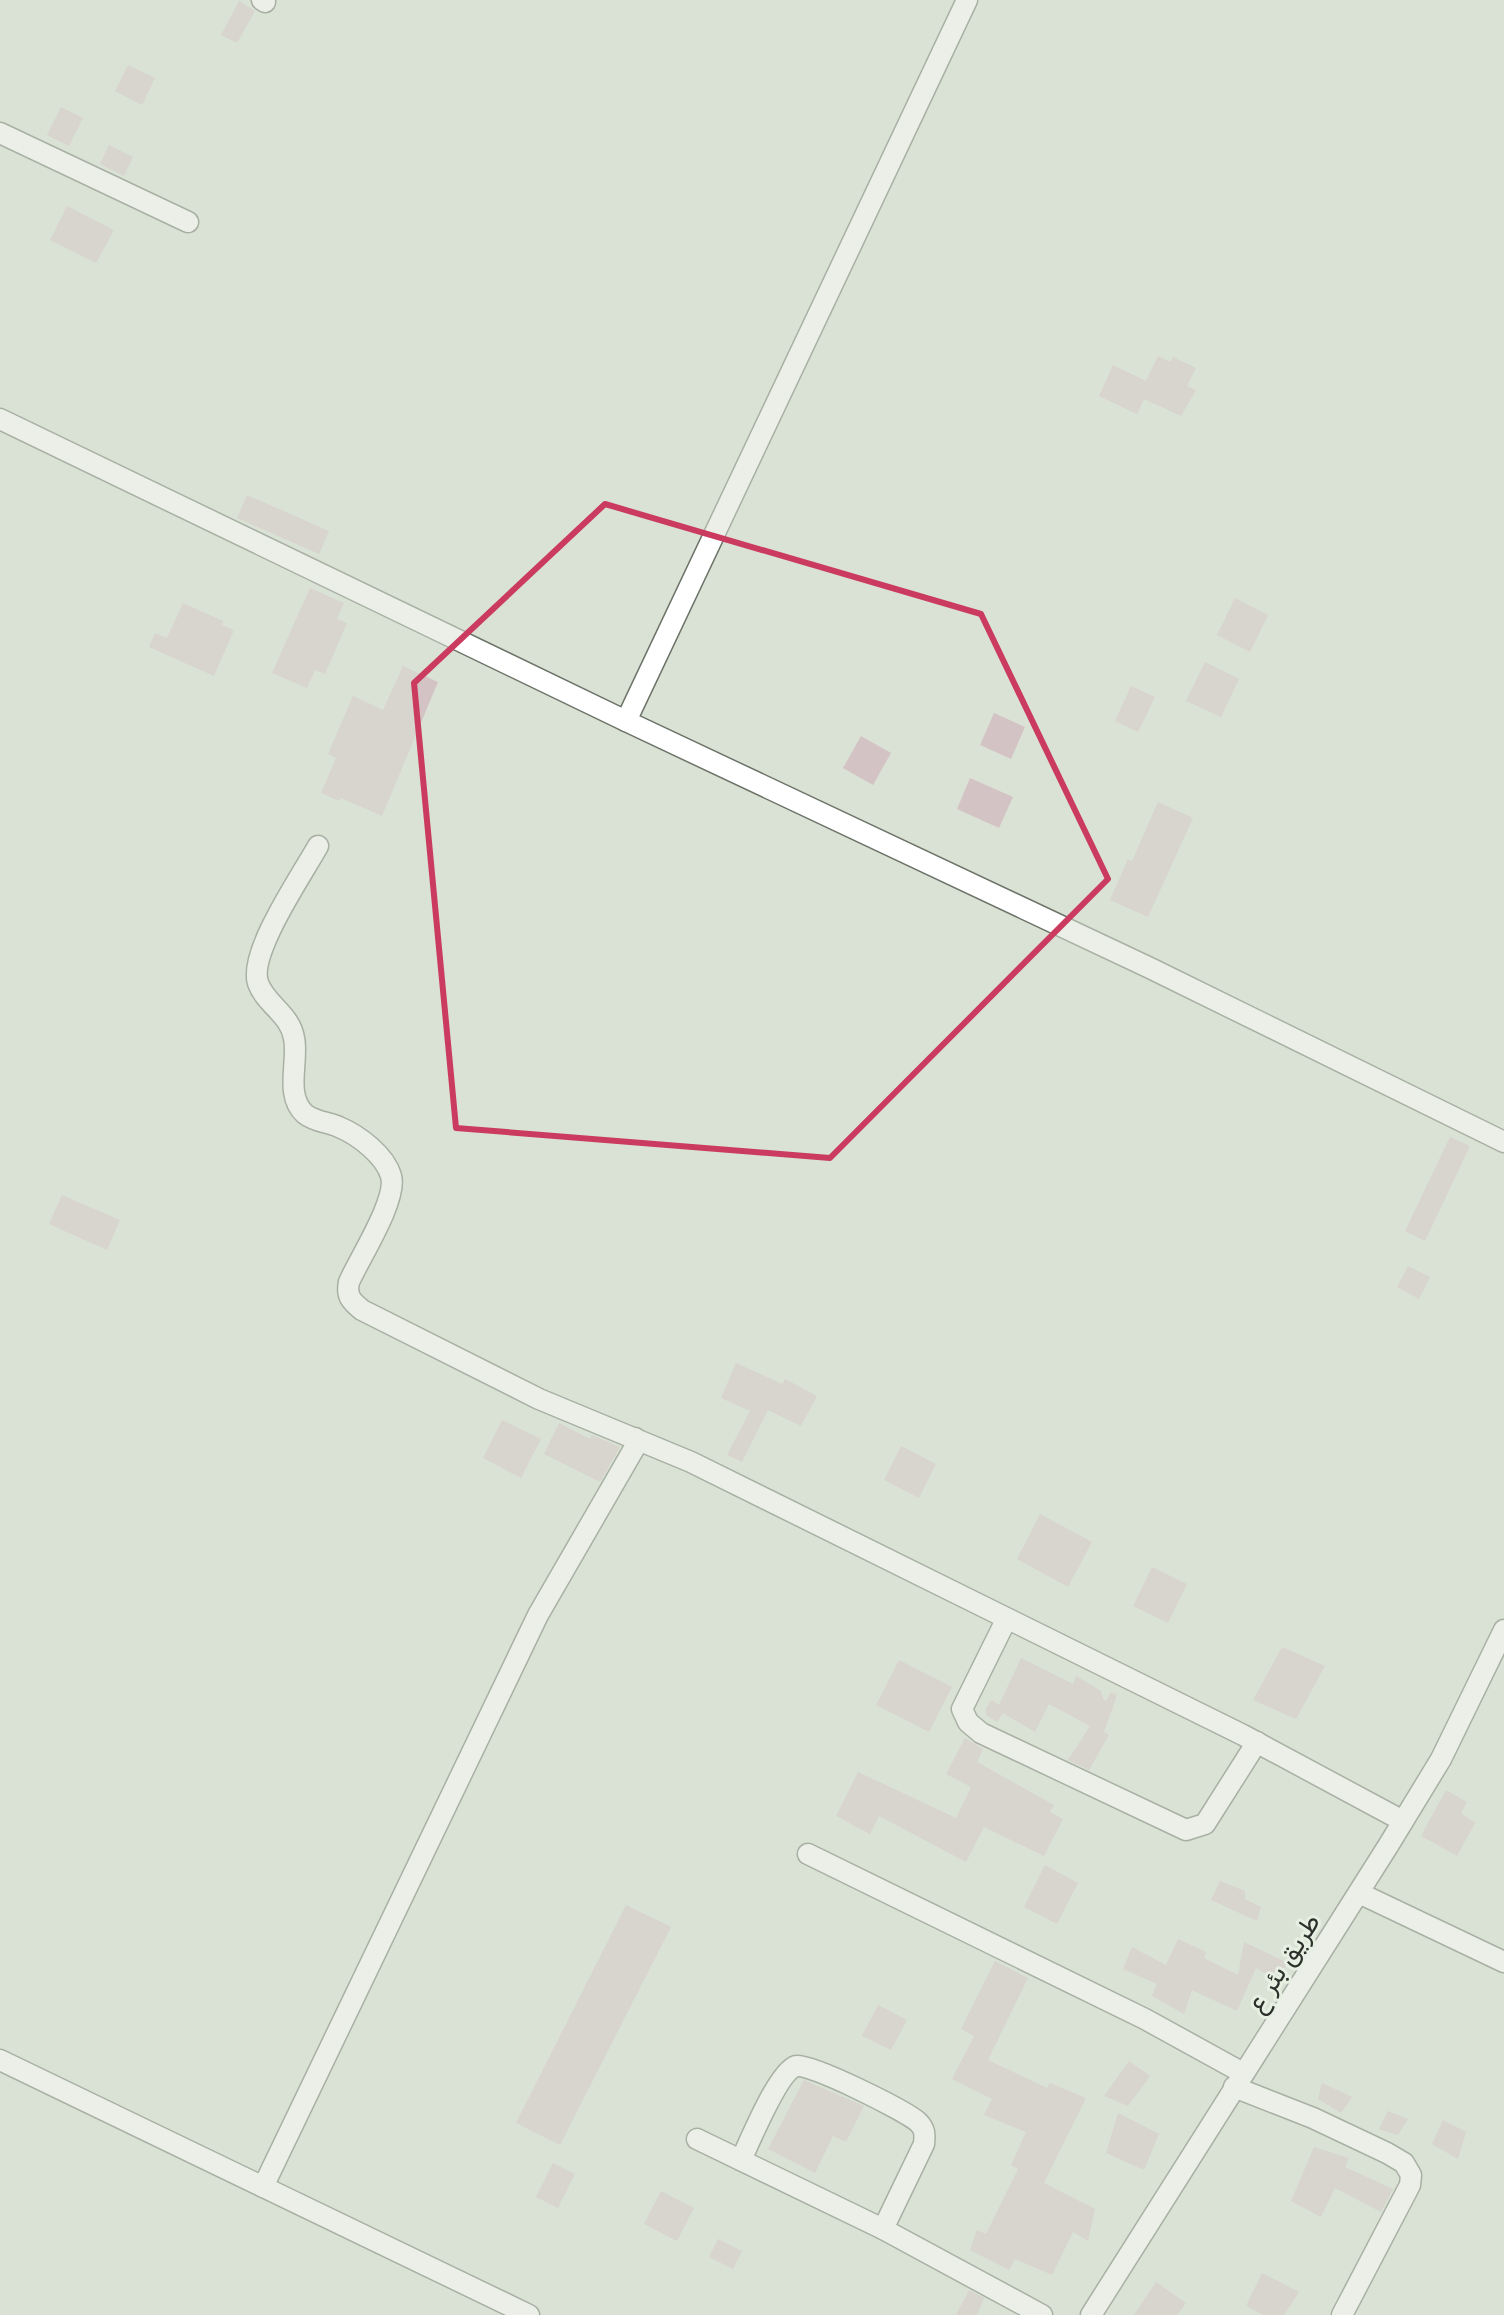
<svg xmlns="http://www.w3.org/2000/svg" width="1504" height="2315" viewBox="0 0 1504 2315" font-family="Raleway,Vazirmatn,sans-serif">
<rect width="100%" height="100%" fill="#dae2d5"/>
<g fill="#d4c3c5">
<polygon points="239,1 255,11 237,43 221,35"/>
<polygon points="128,65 155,78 142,105 115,91"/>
<polygon points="61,107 83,118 69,146 47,135"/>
<polygon points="109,145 133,157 124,176 100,164"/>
<polygon points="67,206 114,230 96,263 50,240"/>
<polygon points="1158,356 1170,362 1173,357 1196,368 1187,386 1196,390 1181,416 1144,399 1137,414 1099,396 1113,365 1146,381"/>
<polygon points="247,495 329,531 319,554 237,518"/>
<polygon points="310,588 344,603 337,619 347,623 325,674 315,670 307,688 272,673"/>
<polygon points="1235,598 1268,615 1250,652 1217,635"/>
<polygon points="183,603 223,621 222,625 234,630 214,676 149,647 155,633 167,638"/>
<polygon points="1205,662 1239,679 1221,717 1186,701"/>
<polygon points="403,666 438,682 382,816 341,798 339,801 321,793 336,758 328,754 353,696 383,710"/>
<polygon points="1131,686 1155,697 1138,732 1115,721"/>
<polygon points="994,713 1025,727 1011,759 980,745"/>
<polygon points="861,736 891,753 873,785 843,768"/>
<polygon points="970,778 1013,797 999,828 957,809"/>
<polygon points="1158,802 1193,818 1148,917 1110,900 1128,859 1132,861"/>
<polygon points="1450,1137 1470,1146 1425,1241 1405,1231"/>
<polygon points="62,1195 120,1220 107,1250 49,1224"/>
<polygon points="1408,1266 1430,1277 1419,1299 1397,1287"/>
<polygon points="736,1363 782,1384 785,1379 817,1396 801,1426 768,1410 742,1462 727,1455 750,1411 721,1398"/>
<polygon points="502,1420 541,1439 521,1478 483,1458"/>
<polygon points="559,1423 590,1439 592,1435 620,1447 600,1482 544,1454"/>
<polygon points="901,1446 936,1464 919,1498 884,1480"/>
<polygon points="1040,1514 1092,1542 1068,1587 1017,1559"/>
<polygon points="1152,1567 1187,1584 1168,1623 1133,1606"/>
<polygon points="1282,1647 1325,1666 1296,1719 1253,1700"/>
<polygon points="1021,1658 1073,1684 1076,1676 1101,1691 1103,1699 1106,1701 1111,1692 1117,1695 1104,1732 1109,1735 1089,1770 1068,1760 1090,1726 1049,1704 1035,1732 1003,1713 997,1722 986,1715 986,1708 992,1700 999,1705"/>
<polygon points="899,1660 952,1687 929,1732 876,1705"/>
<polygon points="965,1738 983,1749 977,1762 1054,1805 1050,1812 1063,1819 1044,1856 984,1827 966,1862 879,1816 870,1834 836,1816 858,1772 956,1818 971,1787 946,1774"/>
<polygon points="1446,1790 1467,1802 1461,1813 1475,1823 1457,1856 1421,1836"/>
<polygon points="1045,1865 1078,1883 1057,1924 1024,1907"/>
<polygon points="1220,1881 1245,1891 1245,1899 1261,1907 1257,1921 1211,1900"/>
<polygon points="626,1905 671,1927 560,2145 516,2123"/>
<polygon points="1178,1939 1206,1952 1204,1958 1238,1975 1244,1942 1288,1963 1277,1980 1256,1968 1237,2011 1192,1990 1184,2014 1152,1996 1157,1984 1123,1969 1132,1947 1166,1965"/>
<polygon points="995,1961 1028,1978 988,2060 1047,2088 1050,2083 1086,2098 1044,2183 1095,2209 1088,2241 1073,2232 1052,2275 1015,2259 1009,2270 970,2250 977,2230 986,2234 1018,2169 1011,2165 1026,2132 984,2115 992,2099 952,2079 974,2036 961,2029"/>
<polygon points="878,2005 907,2020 891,2050 862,2036"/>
<polygon points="1129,2061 1150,2076 1128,2106 1104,2096"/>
<polygon points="804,2080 864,2106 846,2142 833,2136 815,2173 768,2149"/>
<polygon points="1322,2083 1352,2097 1341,2113 1318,2099"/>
<polygon points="1388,2111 1408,2119 1398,2135 1379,2129"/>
<polygon points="1118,2113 1159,2134 1144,2170 1106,2153"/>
<polygon points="1443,2120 1466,2132 1458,2159 1432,2144"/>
<polygon points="1314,2147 1349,2158 1345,2167 1393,2189 1381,2212 1335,2188 1321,2217 1291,2201"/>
<polygon points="553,2163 575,2174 558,2208 536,2197"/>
<polygon points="661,2191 694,2208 677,2241 644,2224"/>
<polygon points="718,2239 742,2251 733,2269 709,2257"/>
<polygon points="1262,2273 1299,2292 1284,2315 1263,2315 1246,2306"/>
<polygon points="1156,2282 1186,2303 1177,2315 1134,2315"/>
<polygon points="969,2290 984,2298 977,2315 956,2315"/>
</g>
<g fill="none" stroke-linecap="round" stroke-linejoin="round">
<g stroke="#6c7368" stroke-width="23">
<g id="minor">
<polyline points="262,0 265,2"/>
<polyline points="0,133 188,222"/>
<polyline points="0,419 626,721 1150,968 1504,1142"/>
<polyline points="626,721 967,0"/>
<path d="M318,846c-16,29 -70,107 -60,137 8,22 32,31 36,55 5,23 -10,57 11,76 10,8 23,8 34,13 19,8 46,28 52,49 7,23 -32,83 -42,106 -3,14 2,19 13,28l177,89 152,63 552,273 160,86"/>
<polyline points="1006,1620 962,1709 968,1722 981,1733 1186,1830 1205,1824 1257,1742"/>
<polyline points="808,1854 1145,2019 1243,2073"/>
<polyline points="1359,1893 1504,1962"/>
<polyline points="0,2060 529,2315"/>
<polyline points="1234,2087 1313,2118 1387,2153 1404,2163 1411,2175 1410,2185 1342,2315"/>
<polyline points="697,2139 883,2229 1042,2315"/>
<path d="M741,2160c9,-19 37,-88 55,-94 12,-4 110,45 122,56 7,7 7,12 6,22l-41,85"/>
<polyline points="263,2187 538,1615 635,1447 635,1438"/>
<polyline points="1091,2315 1388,1846 1441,1759 1504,1630"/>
</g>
</g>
<use href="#minor" stroke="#fff" stroke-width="20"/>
</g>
<path d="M0 0H1504V2315H0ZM605,504l376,110 127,265 -278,279 -374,-30 -42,-445z" fill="#dae2d5" fill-opacity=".55" fill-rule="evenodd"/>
<path fill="none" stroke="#ca3b5f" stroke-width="6" stroke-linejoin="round" d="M605,504l376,110 127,265 -278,279 -374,-30 -42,-445z"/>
<g text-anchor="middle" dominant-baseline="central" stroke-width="6" stroke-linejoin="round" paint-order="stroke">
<g font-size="26" fill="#2c2f2a" stroke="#e7efe2">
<text transform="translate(1283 1963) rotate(-57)">طريق بئر ع</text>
</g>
</g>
</svg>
